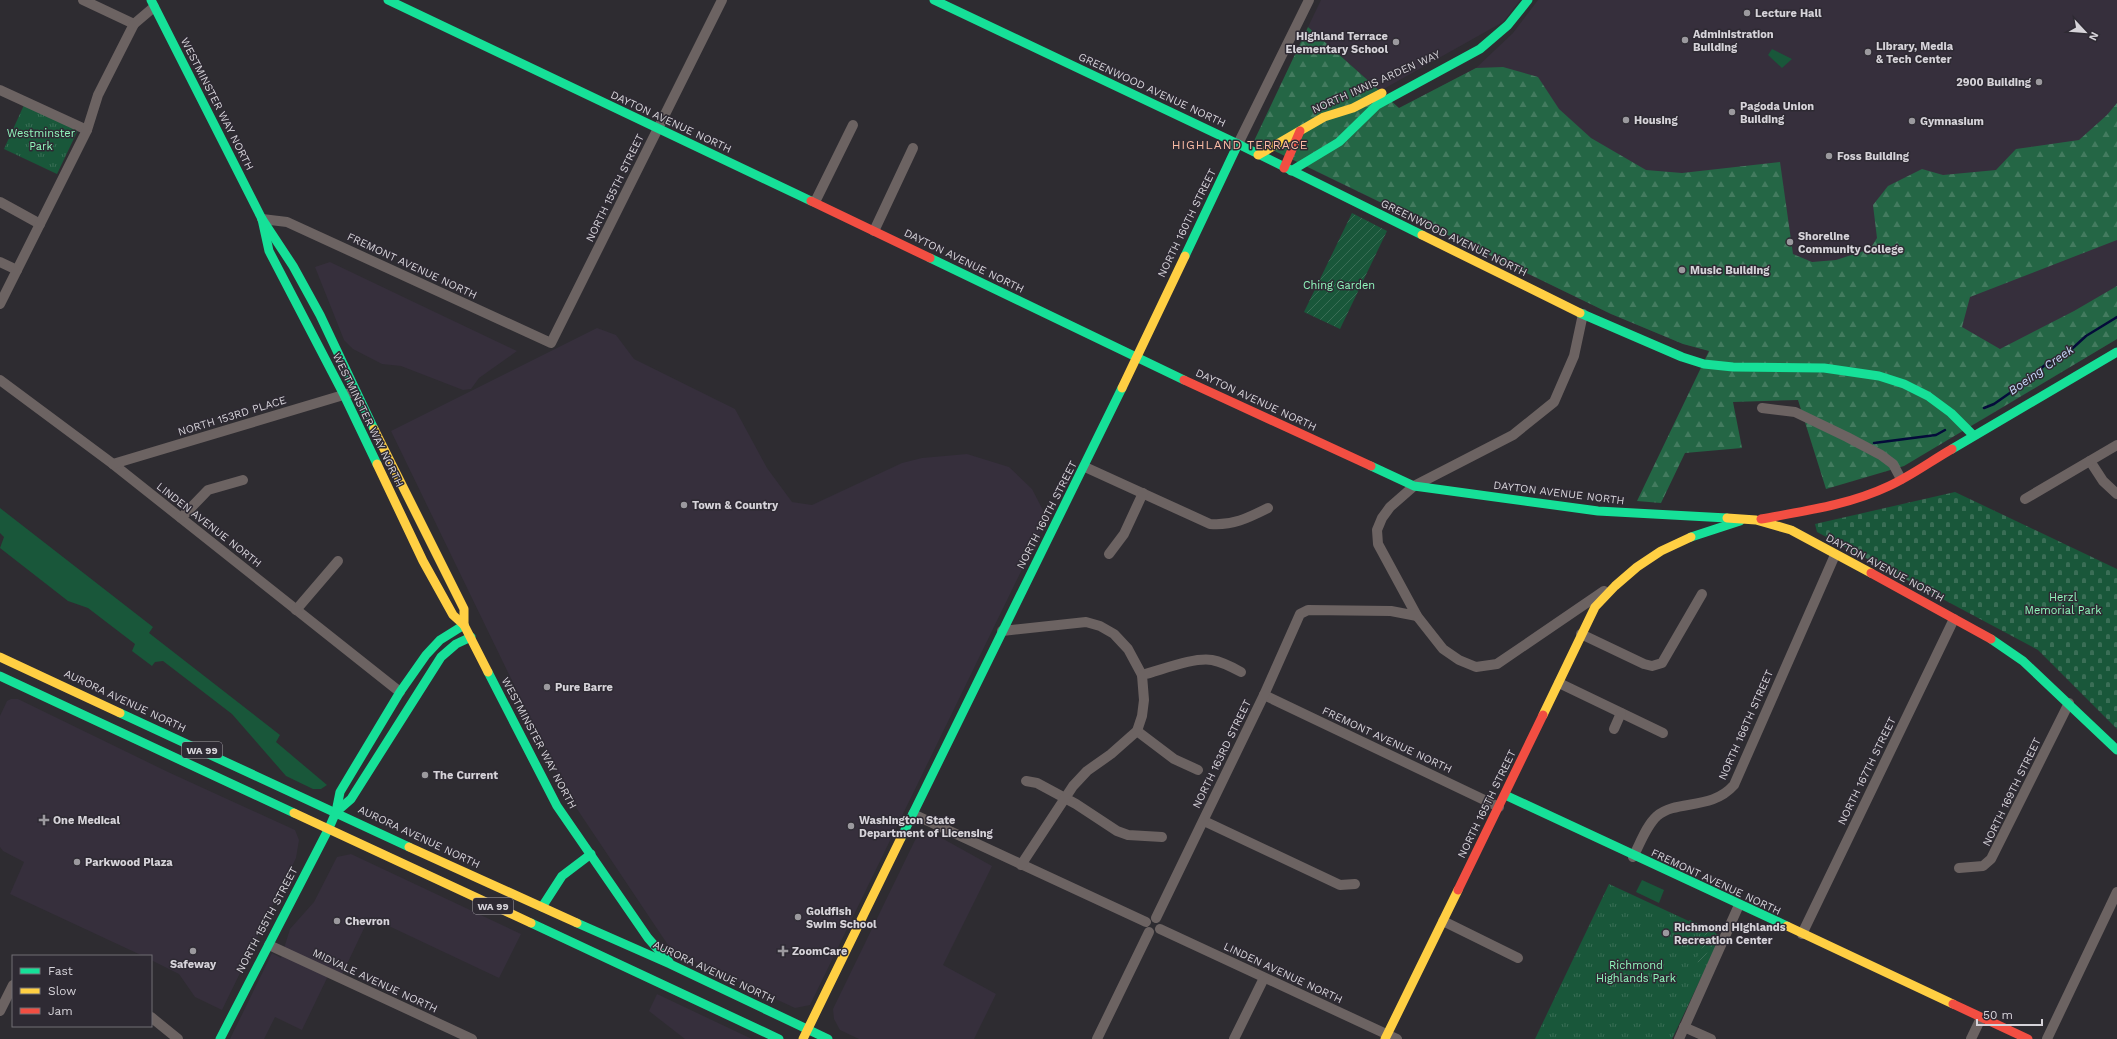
<svg xmlns="http://www.w3.org/2000/svg" width="2117" height="1039" viewBox="0 0 2117 1039" font-family="'Work Sans',sans-serif">
<defs>
<pattern id="forest-firs" width="22" height="20" patternUnits="userSpaceOnUse"><rect width="22" height="20" fill="#246645"/><path d="M5 1l3.5 6h-7zM16 11l3.5 6h-7z" fill="#437b5f"/></pattern>
<pattern id="cemetery-stones" width="16" height="16" patternUnits="userSpaceOnUse"><rect width="16" height="16" fill="#19573a"/><path d="M2 7V4a2 2 0 0 1 4 0v3zM10 15v-3a2 2 0 0 1 4 0v3z" fill="#3a6e56"/></pattern>
<pattern id="park-tufts" width="24" height="20" patternUnits="userSpaceOnUse"><rect width="24" height="20" fill="#19573a"/><path d="M3 7l-1-3M5 7V3M7 7l1-3M15 17l-1-3M17 17v-4M19 17l1-3" fill="none" stroke="#3a6e56"/></pattern>
<pattern id="garden-furrows" width="10" height="10" patternUnits="userSpaceOnUse"><rect width="10" height="10" fill="#19573a"/><path d="M-1 1l2-2M0 10L10 0M9 11l2-2" fill="none" stroke="#3a6e56"/></pattern>
</defs>
<rect width="100%" height="100%" fill="#2e2c31"/>
<g fill="#362f3c">
<polygon points="1321,0 1520,0 1503,22 1380,91 1308,27"/>
<polygon points="1538,0 2117,0 2117,339 1982,420 1683,344 1611,314 1315,171 1346,149 1369,124 1476,68 1513,33"/>
<polygon points="330,262 418,304 517,351 479,378 471,389 463,390 401,366 382,364 353,349 344,340 315,267"/>
<polygon points="597,328 616,335 634,359 735,409 767,468 792,502 812,505 902,463 922,458 967,454 1009,467 1032,489 1047,518 810,1005 795,1008 672,951 567,794 391,431"/>
<polygon points="11,699 18,699 168,772 295,830 299,840 296,858 222,1010 195,997 179,974 151,960 151,956 143,956 10,894 24,862 3,851 0,847 0,716 7,701"/>
<polygon points="929,831 992,866 943,965 996,994 974,1039 859,1039 840,1030 834,1019 833,1009 919,832"/>
<polygon points="351,854 521,934 499,978 374,919 366,924 339,981 328,976 302,1030 275,1017 264,1039 230,1039 272,953 281,958 290,929 314,902 337,857"/>
<polygon points="657,994 752,1039 685,1039 649,1011"/>
</g>
<g fill="#19573a">
<polygon points="1772,49 1792,59 1782,68 1768,55"/>
<polygon points="0,508 153,627 149,633 280,735 276,742 327,785 321,789 313,789 286,776 232,714 163,661 155,662 152,666 132,651 135,644 88,608 68,601 0,548 4,537 0,533"/>
<polygon points="1642,880 1664,890 1659,903 1636,892"/>
</g>
<polygon fill="url(#forest-firs)" points="1308,27 1399,108 1476,68 1503,67 1538,77 1559,109 1591,138 1646,170 1682,173 1780,162 1793,254 1812,262 1836,260 1870,249 1877,238 1873,205 1888,186 1922,169 1943,175 1996,170 2016,149 2079,140 2107,115 2117,103 2117,240 1970,297 1962,327 2000,349 2074,311 2117,286 2117,339 1904,466 1826,489 1798,400 1733,402 1742,448 1685,453 1661,503 1637,501 1709,351 1683,344 1611,314 1254,141"/>
<polygon fill="url(#cemetery-stones)" points="1955,492 2117,569 2117,729 2038,650 1817,532 1815,524"/>
<g fill="url(#park-tufts)">
<polygon points="24,105 78,130 57,174 4,149"/>
<polygon points="1609,884 1721,936 1672,1039 1535,1039"/>
</g>
<g fill="url(#garden-furrows)">
<polygon points="1352,213 1387,231 1340,329 1304,312"/>
<polygon points="1690,920 1716,933 1702,964 1697,962 1696,959 1708,937 1686,927"/>
</g>
<g fill="none" stroke-linecap="round" stroke-linejoin="round">
<g stroke="#040b3a" stroke-width="2.5">
<polyline points="1984,408 1994,404 2017,388 2045,365 2063,357 2086,336 2117,317"/>
<polyline points="1874,443 1936,435 1945,430"/>
</g>
<g stroke="#6c6362" stroke-width="10">
<polyline points="83,0 134,24"/>
<polyline points="0,90 87,130"/>
<polyline points="1238,144 1309,0"/>
<polyline points="0,202 40,224"/>
<polyline points="815,202 853,125"/>
<polyline points="262,219 287,222 551,343 722,0"/>
<polyline points="874,231 913,148"/>
<polyline points="0,262 17,270"/>
<polyline points="0,304 87,130 98,95 134,24 154,7"/>
<polyline points="1583,314 1574,356 1554,402 1513,435 1414,486 1390,507 1382,518 1377,530 1378,544 1417,616 1443,649 1459,660 1476,667 1497,664 1604,591"/>
<polyline points="0,380 113,464 400,692"/>
<polyline points="1762,408 1795,412 1847,437 1881,455 1893,464 1901,479"/>
<polyline points="2090,461 2103,481 2117,494"/>
<polyline points="113,464 350,393"/>
<path d="M1085,467l125,57c22,2 38,-6 58,-16"/>
<polyline points="2025,499 2117,445"/>
<polyline points="181,518 208,490 243,480"/>
<polyline points="1109,554 1124,534 1143,493"/>
<polyline points="296,610 338,561"/>
<polyline points="1002,631 1086,622 1100,626 1114,634 1128,649 1142,675"/>
<polyline points="1581,634 1644,664 1652,666 1662,663 1702,594"/>
<polyline points="1559,683 1663,733"/>
<polyline points="1264,695 1499,807"/>
<polyline points="1614,729 1621,713"/>
<polyline points="1137,731 1174,759 1198,770"/>
<polyline points="1026,781 1037,783 1076,804 1117,831 1128,835 1162,837"/>
<polyline points="913,814 1146,922"/>
<polyline points="1204,821 1340,885 1355,884"/>
<path d="M1633,857c7,-13 13,-31 24,-41 20,-17 54,-5 77,-31l101,-230"/>
<path d="M1021,865l52,-79 14,-15 24,-17 26,-23 5,-15 2,-16 -2,-25c20,-5 51,-18 70,-15 11,2 20,7 29,12"/>
<polyline points="1959,868 1983,866 1991,859 2069,703"/>
<polyline points="1156,918 1264,695 1300,614 1308,610 1391,611 1417,616"/>
<polyline points="1443,921 1518,958"/>
<polyline points="1160,929 1397,1039"/>
<polyline points="1802,934 1954,619"/>
<polyline points="269,945 472,1039"/>
<polyline points="0,1011 13,985"/>
<polyline points="151,1017 178,1039"/>
<polyline points="1684,1027 1711,1039"/>
<polyline points="1097,1039 1149,932"/>
<polyline points="1234,1039 1264,978"/>
<polyline points="1679,1039 1739,905"/>
<polyline points="1971,1039 1981,1018"/>
<polyline points="2047,1039 2117,892"/>
</g>
<g stroke="#16e098" stroke-width="9">
<polyline points="151,0 262,219 293,266 320,315 374,429"/>
<polyline points="388,0 811,201"/>
<polyline points="934,0 1238,144 1422,235"/>
<polyline points="1291,171 1339,142 1377,105 1480,49 1508,25 1528,0"/>
<polyline points="262,219 269,251 344,395 377,464"/>
<polyline points="1185,256 1238,144"/>
<polyline points="930,258 1184,380"/>
<polyline points="1580,313 1682,357 1704,364 1733,367 1824,368 1879,376 1904,384 1928,396 1951,413 1973,435"/>
<polyline points="1952,449 2117,352"/>
<polyline points="1371,466 1414,486 1598,511 1727,518"/>
<polyline points="1691,537 1740,521"/>
<polyline points="1991,639 2023,661 2117,750"/>
<polyline points="488,672 557,806 648,938 669,962"/>
<polyline points="0,676 294,813"/>
<polyline points="120,713 409,847"/>
<polyline points="1505,795 1787,926"/>
<polyline points="336,812 351,799 441,657 456,644 471,637"/>
<polyline points="901,838 1122,388"/>
<polyline points="542,907 562,876 591,854"/>
<polyline points="531,923 779,1039"/>
<polyline points="577,923 670,964 828,1039"/>
<polyline points="220,1039 329,828 336,812 340,792 400,692 426,655 440,640 464,625"/>
</g>
<g stroke="#ffcf43" stroke-width="9">
<polyline points="1258,155 1324,117 1353,108 1382,93"/>
<polyline points="1422,235 1580,313"/>
<polyline points="1122,388 1185,256"/>
<polyline points="374,429 464,609 464,625"/>
<polyline points="377,464 423,561 453,615 464,625 488,672"/>
<polyline points="1727,518 1756,520 1791,530 1871,573"/>
<polyline points="0,657 120,713"/>
<polyline points="1543,715 1595,607 1615,586 1637,567 1661,551 1691,537"/>
<polyline points="294,813 531,923"/>
<polyline points="409,847 577,923"/>
<polyline points="1787,926 1953,1004"/>
<polyline points="803,1039 901,838"/>
<polyline points="1385,1039 1458,890"/>
</g>
<g stroke="#f24e42" stroke-width="9">
<polyline points="1284,168 1300,131"/>
<polyline points="811,201 930,258"/>
<polyline points="1184,380 1371,466"/>
<path d="M1761,519c43,-8 88,-14 128,-33 22,-10 42,-25 63,-37"/>
<polyline points="1871,573 1991,639"/>
<polyline points="1458,890 1543,715"/>
<polyline points="1953,1004 2028,1039"/>
</g>
</g>
<g fill="#9b999e" stroke="#2e2a33" stroke-width="1.5">
<circle cx="1747" cy="13" r="4"/>
<circle cx="1685" cy="40" r="4"/>
<circle cx="1396" cy="42" r="4"/>
<circle cx="1868" cy="52" r="4"/>
<circle cx="2039" cy="82" r="4"/>
<circle cx="1732" cy="112" r="4"/>
<circle cx="1626" cy="120" r="4"/>
<circle cx="1912" cy="121" r="4"/>
<circle cx="1829" cy="156" r="4"/>
<circle cx="1790" cy="242" r="4"/>
<circle cx="1682" cy="270" r="4"/>
<circle cx="684" cy="505" r="4"/>
<circle cx="547" cy="687" r="4"/>
<circle cx="425" cy="775" r="4"/>
<path d="M42 814h4v4h4v4h-4v4h-4v-4h-4v-4h4z"/>
<circle cx="851" cy="826" r="4"/>
<circle cx="77" cy="862" r="4"/>
<circle cx="798" cy="917" r="4"/>
<circle cx="337" cy="921" r="4"/>
<circle cx="1666" cy="933" r="4"/>
<circle cx="193" cy="951" r="4"/>
<path d="M781 945h4v4h4v4h-4v4h-4v-4h-4v-4h4z"/>
</g>
<g text-anchor="middle" dominant-baseline="central" stroke-width="3" stroke-linejoin="round" paint-order="stroke">
<g fill="#2e2a33" stroke="#a4a0a7" stroke-width="1">
<rect x="182" y="742" width="40" height="16" rx="3"/>
<rect x="473" y="898" width="40" height="16" rx="3"/>
</g>
<g font-size="10" font-weight="bold" fill="#d6d3d9">
<text x="202" y="750">WA 99</text>
<text x="493" y="906">WA 99</text>
</g>
<g font-size="11" font-weight="bold" fill="#d6d3d9" stroke="#2e2a33" text-anchor="start">
<text x="1755" y="13">Lecture Hall</text>
<text x="1693" y="34">Administration<tspan x="1693" dy="13">Building</tspan></text>
<text x="1388" y="36" text-anchor="end">Highland Terrace<tspan x="1388" dy="13">Elementary School</tspan></text>
<text x="1876" y="46">Library, Media<tspan x="1876" dy="13">&amp; Tech Center</tspan></text>
<text x="2031" y="82" text-anchor="end">2900 Building</text>
<text x="1740" y="106">Pagoda Union<tspan x="1740" dy="13">Building</tspan></text>
<text x="1634" y="120">Housing</text>
<text x="1920" y="121">Gymnasium</text>
<text x="1837" y="156">Foss Building</text>
<text x="1798" y="236">Shoreline<tspan x="1798" dy="13">Community College</tspan></text>
<text x="1690" y="270">Music Building</text>
<text x="692" y="505">Town &amp; Country</text>
<text x="555" y="687">Pure Barre</text>
<text x="433" y="775">The Current</text>
<text x="53" y="820">One Medical</text>
<text x="859" y="820">Washington State<tspan x="859" dy="13">Department of Licensing</tspan></text>
<text x="85" y="862">Parkwood Plaza</text>
<text x="806" y="911">Goldfish<tspan x="806" dy="13">Swim School</tspan></text>
<text x="345" y="921">Chevron</text>
<text x="1674" y="927">Richmond Highlands<tspan x="1674" dy="13">Recreation Center</tspan></text>
<text x="792" y="951">ZoomCare</text>
<text x="193" y="964" text-anchor="middle">Safeway</text>
</g>
<g font-size="11" fill="#d6d3d9" stroke="#2e2a33">
<text transform="translate(1376 82) rotate(-24)">NORTH INNIS ARDEN WAY</text>
<text transform="translate(1152 90) rotate(25)">GREENWOOD AVENUE NORTH</text>
<text transform="translate(217 104) rotate(63)">WESTMINSTER WAY NORTH</text>
<text transform="translate(671 122) rotate(25)">DAYTON AVENUE NORTH</text>
<text transform="translate(615 188) rotate(-64)">NORTH 155TH STREET</text>
<text transform="translate(1187 223) rotate(-64)">NORTH 160TH STREET</text>
<text transform="translate(1454 238) rotate(26)">GREENWOOD AVENUE NORTH</text>
<text transform="translate(964 261) rotate(26)">DAYTON AVENUE NORTH</text>
<text transform="translate(412 266) rotate(25)">FREMONT AVENUE NORTH</text>
<text transform="translate(1256 400) rotate(25)">DAYTON AVENUE NORTH</text>
<text transform="translate(232 416) rotate(-17)">NORTH 153RD PLACE</text>
<text transform="translate(368 420) rotate(64)">WESTMINSTER WAY NORTH</text>
<text transform="translate(1559 493) rotate(7)">DAYTON AVENUE NORTH</text>
<text transform="translate(1047 515) rotate(-63)">NORTH 160TH STREET</text>
<text transform="translate(209 525) rotate(38)">LINDEN AVENUE NORTH</text>
<text transform="translate(1885 568) rotate(28)">DAYTON AVENUE NORTH</text>
<text transform="translate(125 701) rotate(25)">AURORA AVENUE NORTH</text>
<text transform="translate(1746 725) rotate(-66)">NORTH 166TH STREET</text>
<text transform="translate(1387 740) rotate(25)">FREMONT AVENUE NORTH</text>
<text transform="translate(539 743) rotate(62)">WESTMINSTER WAY NORTH</text>
<text transform="translate(1222 754) rotate(-64)">NORTH 163RD STREET</text>
<text transform="translate(1867 771) rotate(-64)">NORTH 167TH STREET</text>
<text transform="translate(2012 792) rotate(-64)">NORTH 169TH STREET</text>
<text transform="translate(1487 804) rotate(-64)">NORTH 165TH STREET</text>
<text transform="translate(419 837) rotate(25)">AURORA AVENUE NORTH</text>
<text transform="translate(1716 882) rotate(25)">FREMONT AVENUE NORTH</text>
<text transform="translate(267 920) rotate(-62)">NORTH 155TH STREET</text>
<text transform="translate(714 972) rotate(25)">AURORA AVENUE NORTH</text>
<text transform="translate(1283 973) rotate(25)">LINDEN AVENUE NORTH</text>
<text transform="translate(375 981) rotate(25)">MIDVALE AVENUE NORTH</text>
</g>
<g font-size="11" fill="#91f8bd" stroke="#2e2a33">
<text x="41" y="133">Westminster<tspan x="41" dy="13">Park</tspan></text>
<text x="1339" y="285">Ching Garden</text>
<text x="2063" y="597">Herzl<tspan x="2063" dy="13">Memorial Park</tspan></text>
<text x="1636" y="965">Richmond<tspan x="1636" dy="13">Highlands Park</tspan></text>
</g>
<g font-size="12" letter-spacing="1" fill="#fbbca5" stroke="#2e2a33">
<text x="1240" y="145">HIGHLAND TERRACE</text>
</g>
<g font-size="12" font-style="italic" fill="#c9dafd" stroke="#2e2a33">
<text transform="translate(2041 370) rotate(-35)">Boeing Creek</text>
</g>
</g>
<rect x="12" y="955" width="140" height="72" fill="#2e2a33" stroke="#716e75"/>
<rect x="20" y="968" width="20" height="6" fill="#16e098" stroke="#716e75"/>
<text x="48" y="975" font-size="12" fill="#d6d3d9">Fast</text>
<rect x="20" y="988" width="20" height="6" fill="#ffcf43" stroke="#716e75"/>
<text x="48" y="995" font-size="12" fill="#d6d3d9">Slow</text>
<rect x="20" y="1008" width="20" height="6" fill="#f24e42" stroke="#716e75"/>
<text x="48" y="1015" font-size="12" fill="#d6d3d9">Jam</text>
<g transform="translate(2085 32) rotate(116)" stroke="#2e2a33" stroke-width="3" paint-order="stroke">
<path d="M0-3L7 15L0 10L-7 15Z" fill="#d6d3d9"/>
<text y="-6" font-size="11" font-weight="bold" text-anchor="middle" fill="#d6d3d9">N</text>
</g>
<path d="M1977 1019v6h65v-6" fill="none" stroke="#d6d3d9" stroke-width="2"/>
<text x="1983" y="1019" font-size="12" fill="#d6d3d9" stroke="#2e2a33" stroke-width="3" paint-order="stroke">50 m</text>
</svg>
